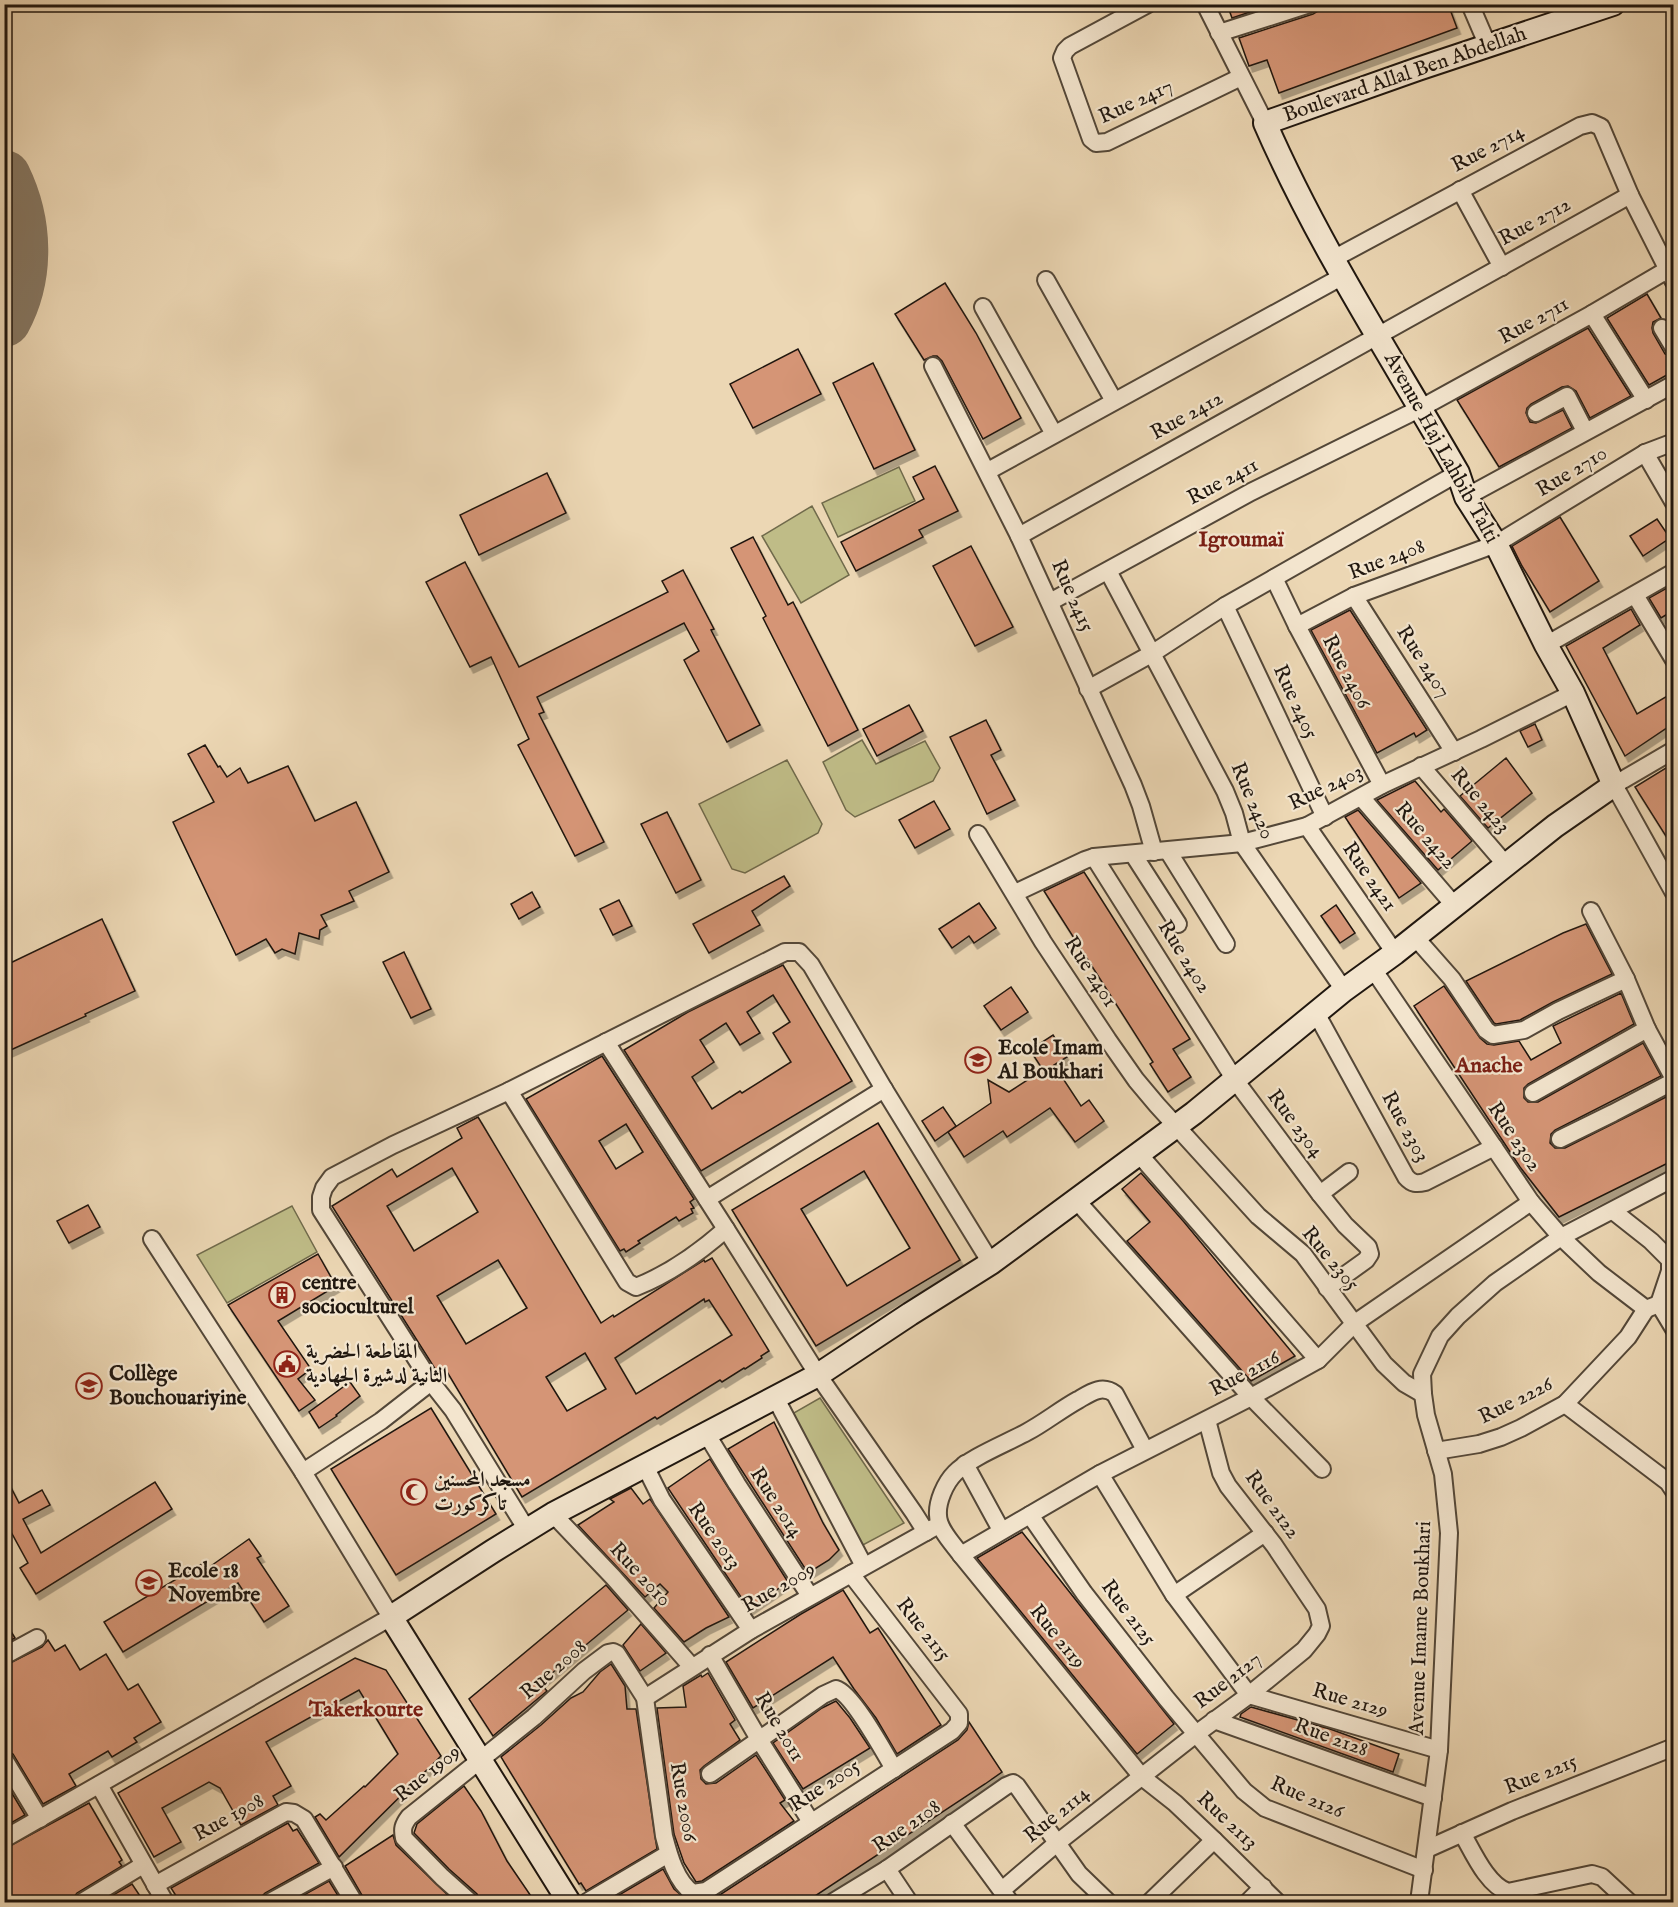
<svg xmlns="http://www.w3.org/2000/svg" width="1678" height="1907" viewBox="0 0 1678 1907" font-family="'IM FELL English',Amiri,serif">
<defs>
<filter id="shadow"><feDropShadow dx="3.5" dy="6" stdDeviation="0" flood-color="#0004"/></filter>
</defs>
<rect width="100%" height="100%" fill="#ecd7b4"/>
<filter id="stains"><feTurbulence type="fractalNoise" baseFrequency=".00333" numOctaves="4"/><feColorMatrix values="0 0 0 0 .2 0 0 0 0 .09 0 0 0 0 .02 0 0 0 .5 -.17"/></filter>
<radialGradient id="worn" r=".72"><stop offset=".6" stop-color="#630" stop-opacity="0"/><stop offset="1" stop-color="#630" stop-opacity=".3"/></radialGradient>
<g fill="#bfbc87" stroke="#706a4b" stroke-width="1.5">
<polygon points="899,467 915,501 838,537 822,503"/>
<polygon points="812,506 849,575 801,603 762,536"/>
<polygon points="862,740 876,764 925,741 940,768 933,781 855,817 846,810 823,762"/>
<polygon points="787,760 822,824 818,833 745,873 732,869 699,804"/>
<polygon points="292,1206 317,1252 227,1303 197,1255"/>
<polygon points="820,1398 904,1523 861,1546 792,1414"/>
</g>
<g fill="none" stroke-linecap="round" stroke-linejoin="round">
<path stroke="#867762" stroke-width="54" d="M4,177c22,45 24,99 0,143"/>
</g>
<g fill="#d59576" stroke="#20170f" stroke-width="1.5" fill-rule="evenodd" filter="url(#shadow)">
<polygon points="1227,4 1274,4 1232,18"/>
<polygon points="1320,4 1448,4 1457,28 1279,93 1267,60 1249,66 1239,38 1313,14 1318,11"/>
<polygon points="945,283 976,333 1021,418 983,439 942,361 937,356 933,356 924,360 895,314"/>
<polygon points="1647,294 1661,318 1653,322 1652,328 1653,333 1665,354 1674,358 1674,371 1649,385 1607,318"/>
<polygon points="1588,328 1631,396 1590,418 1576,391 1568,386 1562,387 1531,404 1527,408 1526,413 1530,422 1536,423 1563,410 1572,428 1499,467 1457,400"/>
<polygon points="798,349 821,394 753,428 730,384"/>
<polygon points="873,363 915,450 874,469 833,383"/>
<polygon points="935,466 958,511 919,530 923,537 856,571 841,542 924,499 913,477"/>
<polygon points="547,473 566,513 479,555 460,515"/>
<polygon points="1560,517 1599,581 1550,612 1522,566 1512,546"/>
<polygon points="1657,519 1670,538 1643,556 1630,536"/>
<polygon points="753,537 788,605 793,602 858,730 828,746 763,618 766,616 731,548"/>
<polygon points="971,546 1013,627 975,646 933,566"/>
<polygon points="465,562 519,667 668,592 662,581 683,570 714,629 711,630 760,725 727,742 684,660 699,651 684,623 537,697 544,712 539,714 604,842 575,856 518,745 529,739 491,657 470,667 426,582"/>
<polygon points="1674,584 1674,610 1661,618 1649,598"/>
<polygon points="1631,609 1640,625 1603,648 1637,714 1674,692 1674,723 1625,756 1566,646"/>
<polygon points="1350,610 1427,730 1416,737 1414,733 1377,753 1311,630"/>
<polygon points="909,705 923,731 877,756 863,729"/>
<polygon points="986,720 1001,750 991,755 1015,800 987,814 950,737"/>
<polygon points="1535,724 1542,740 1528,747 1520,731"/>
<polygon points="205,745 218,767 220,766 227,777 240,768 248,783 288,766 315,821 356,802 389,872 349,891 354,901 321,915 327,926 320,930 319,939 299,933 295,954 282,949 275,953 266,939 236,955 173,822 214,802 188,754"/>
<polygon points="1506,758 1532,793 1488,828 1460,796"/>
<polygon points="1674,763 1674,849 1635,787"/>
<polygon points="1415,781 1441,812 1444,809 1472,841 1438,870 1377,800"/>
<polygon points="934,801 950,829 915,848 899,820"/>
<polygon points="1358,810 1421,883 1399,898 1345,817"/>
<polygon points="667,812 701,880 676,893 641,824"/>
<polygon points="1084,872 1190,1039 1173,1049 1191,1077 1168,1092 1150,1064 1153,1062 1044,891"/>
<polygon points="784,876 790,886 752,911 760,925 709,953 693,924"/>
<polygon points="532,892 540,907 519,919 511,904"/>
<polygon points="619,900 632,926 613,935 600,909"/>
<polygon points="979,903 996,928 974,943 969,936 952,948 939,929"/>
<polygon points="1336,905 1355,933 1340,943 1321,916"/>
<polygon points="102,919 135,991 85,1014 86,1016 4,1053 4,966"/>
<polygon points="1586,924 1612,974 1553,1002 1520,1020 1496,1024 1494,1023 1466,981 1563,933"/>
<polygon points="404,952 431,1009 411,1018 383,962"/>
<path d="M783,965l69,116 -151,90 -77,-121 64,-38zM773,995l17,27 -17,11 18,29 -49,31 -2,-2 -28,18 -20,-32 22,-15 -14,-22 26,-17 14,22 20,-12 -13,-21z"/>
<polygon points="1444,986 1480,1038 1487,1044 1494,1045 1519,1041 1531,1060 1561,1043 1553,1026 1621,993 1634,1024 1528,1084 1524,1088 1524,1098 1528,1102 1538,1102 1643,1043 1661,1076 1555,1130 1551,1134 1550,1143 1555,1148 1565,1148 1674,1093 1674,1160 1559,1217 1520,1167 1414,1006"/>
<polygon points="1011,987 1028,1012 1001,1030 984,1006"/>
<polygon points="1053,1035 1067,1057 1054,1065 1081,1106 1089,1100 1104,1121 1075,1142 1050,1108 1007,1137 1003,1131 964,1157 948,1132 991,1103 988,1080 1009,1092 1043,1070 1030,1050"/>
<path d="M602,1056l92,143 -4,3 4,6 -3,1 2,4 -14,8 -3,-4 -38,24 2,2 -14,9 -2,-3 -4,2 -94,-152zM626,1124l17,28 -27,17 -17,-28z"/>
<polygon points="943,1107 956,1126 935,1141 922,1121"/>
<path d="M478,1117l123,206 12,-8 1,2 90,-57 1,2 7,-4 57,93 -8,5 1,2 -17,11 -1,-1 -22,14 -2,-2 -63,39 -2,-2 -133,80 -76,-127 -7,5 -107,-169 60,-37 5,8 65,-39 -5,-10zM452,1168l26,44 -64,39 -27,-45zM498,1260l29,48 -61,36 -29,-48zM704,1299l1,3 4,-2 23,35 -96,59 -21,-36zM585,1353l21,36 -39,22 -21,-34z"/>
<path d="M878,1123l82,137 -144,86 -84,-136zM864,1171l46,77 -63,38 -46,-77z"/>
<polygon points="1141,1173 1184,1222 1295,1356 1251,1381 1127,1241 1150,1222 1122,1189"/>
<polygon points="88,1205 100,1227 69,1243 57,1221"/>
<polygon points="318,1254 336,1286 278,1321 311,1369 298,1379 315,1400 299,1411 228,1305"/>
<polygon points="350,1382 360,1396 336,1415 337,1416 319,1428 309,1412"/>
<polygon points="431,1408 496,1514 396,1575 331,1469"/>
<polygon points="774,1422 823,1523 839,1550 829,1560 808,1573 728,1449"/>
<polygon points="710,1459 788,1582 749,1609 668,1488"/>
<polygon points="4,1474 19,1503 42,1490 50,1505 23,1519 41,1553 155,1482 172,1509 36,1594 20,1568 28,1563 4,1519"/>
<polygon points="631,1488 643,1504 650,1499 729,1617 706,1628 684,1642 654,1608 668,1592 660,1584 645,1597 578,1525 614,1502 610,1499"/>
<polygon points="1022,1532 1174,1724 1137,1754 977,1558"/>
<polygon points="249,1539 261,1556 257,1558 289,1606 264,1622 238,1583 123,1652 104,1622 205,1562 208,1568"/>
<polygon points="606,1585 628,1610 540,1683 547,1691 493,1736 469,1699"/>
<polygon points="843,1590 870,1633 878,1628 941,1725 897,1754 876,1718 854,1689 833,1657 753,1708 726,1662 801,1614"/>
<polygon points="4,1620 15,1638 4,1644"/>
<polygon points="641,1624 666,1653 640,1671 623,1645"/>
<polygon points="48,1640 55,1651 65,1645 80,1670 106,1654 128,1690 138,1684 161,1722 134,1738 137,1742 112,1757 108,1751 69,1774 76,1786 43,1804 13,1754 4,1749 4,1666 42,1647"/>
<polygon points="355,1658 386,1670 441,1756 339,1857 315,1817 320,1814 326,1820 364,1786 365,1787 398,1754 359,1690 266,1742 291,1786 273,1796 278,1805 241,1825 220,1788 209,1782 162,1808 181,1842 154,1857 118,1793"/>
<polygon points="611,1664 625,1686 627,1709 636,1709 657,1849 586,1891 581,1883 579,1884 501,1757 541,1725 571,1698 583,1692 600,1672"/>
<polygon points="708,1673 735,1720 730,1724 740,1740 704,1766 700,1770 701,1779 706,1784 716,1783 756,1755 785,1800 780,1803 794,1821 702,1881 696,1882 684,1863 674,1834 657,1708 686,1707 683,1686 701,1675 702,1677"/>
<polygon points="836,1701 850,1718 870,1748 803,1789 773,1743 822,1708"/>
<polygon points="1251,1707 1330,1729 1399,1754 1393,1772 1240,1717 1241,1714"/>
<polygon points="969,1722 1002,1772 985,1784 806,1902 700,1902 712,1900 958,1740 967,1730"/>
<polygon points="4,1780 25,1815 4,1827"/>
<polygon points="464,1786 481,1811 507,1861 535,1902 480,1902 477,1894 449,1869 414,1833 417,1824"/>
<polygon points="89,1803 122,1860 119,1862 122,1866 77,1893 73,1898 72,1902 4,1902 4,1849"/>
<polygon points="288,1823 293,1831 297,1829 319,1863 265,1893 261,1897 260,1902 180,1902 171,1888"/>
<polygon points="393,1835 396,1845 455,1902 364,1902 363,1897 345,1866"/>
<polygon points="663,1869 674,1889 689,1902 607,1902"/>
<polygon points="329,1881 342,1902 291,1902"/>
<polygon points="132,1884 144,1902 101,1902"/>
</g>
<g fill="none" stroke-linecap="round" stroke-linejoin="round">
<g stroke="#534738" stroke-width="20">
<g id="street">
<polyline points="1148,4 1070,46 1065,51 1062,58 1091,139 1096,143 1107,142 1241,77"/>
<polyline points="1205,4 1265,123"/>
<polyline points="1470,4 1488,46"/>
<polyline points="1219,33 1310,4"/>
<polyline points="1460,190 1502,267"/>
<polyline points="1333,259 1580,126 1592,123 1601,127 1630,195"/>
<polyline points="1046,280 1114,401"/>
<polyline points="983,307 1054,434"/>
<polyline points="1592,314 1646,400"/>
<polyline points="1662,328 1674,348"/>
<polyline points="933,366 1019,536 1133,785 1141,806 1154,852"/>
<polyline points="1536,413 1567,396 1585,431"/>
<polyline points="1645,453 1674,503"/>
<polyline points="988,471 1343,276"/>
<polyline points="1466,497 1674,384"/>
<polyline points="1019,536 1630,195 1674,282"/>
<polyline points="1108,571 1225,791 1234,813 1242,843 1344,990"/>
<polyline points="1274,578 1297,626 1382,785"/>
<polyline points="1635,595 1674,660"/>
<polyline points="1354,596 1454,752"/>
<polyline points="1050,602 1251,492 1421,408 1592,314 1667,270"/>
<polyline points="1225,606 1325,817"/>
<polyline points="1297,626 1354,596 1496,544 1645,453 1674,442"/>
<polyline points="1546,645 1674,572"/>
<polyline points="1088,689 1153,653 1225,606 1458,473"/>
<polyline points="1674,750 1614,785 1674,893"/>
<polyline points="1421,766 1506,865"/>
<polyline points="1361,797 1454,905"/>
<polyline points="1307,826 1395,953"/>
<polyline points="978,834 1043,942 1108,1040 1136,1080 1157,1105 1258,1216 1303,1254 1384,1364 1404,1383 1423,1394"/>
<polyline points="1168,851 1226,944"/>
<polyline points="1133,854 1178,924"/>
<polyline points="1094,857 1235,1080 1320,1194 1345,1225 1368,1247 1370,1254 1366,1260 1327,1288"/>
<polyline points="1015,893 1085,860 1094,857 1242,843 1307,826 1382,785 1481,739 1573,693"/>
<polyline points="1591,911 1626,979 1647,1029 1674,1079"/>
<polyline points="1415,937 1452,979 1486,1030 1493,1035 1524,1030 1558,1011 1626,979"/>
<polyline points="1373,969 1531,1202 1561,1237 1599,1273 1646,1309 1659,1304"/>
<path d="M1316,1013l90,164c6,7 11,7 19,5l69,-35"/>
<polyline points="606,1042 726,1229 818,1375 914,1513 926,1532"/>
<path d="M509,1091l118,191 9,5c33,-13 64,-35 90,-58"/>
<polyline points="1533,1093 1647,1029"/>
<polyline points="1560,1139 1613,1113 1674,1081"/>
<polyline points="1138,1153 1318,1360"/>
<polyline points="1320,1194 1349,1172"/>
<polyline points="707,1199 884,1089"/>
<polyline points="1077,1201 1251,1397 1322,1469"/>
<polyline points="1613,1211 1651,1241 1670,1260 1670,1271 1659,1304 1674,1329"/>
<polyline points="775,1397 864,1566"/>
<polyline points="1565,1404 1668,1482 1674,1491"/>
<polyline points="706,1433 737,1484 810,1596"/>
<path d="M1145,1450l-30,-56c-13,-10 -25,-1 -37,6 -18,10 -34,23 -51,32 -20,11 -58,26 -72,41 -10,10 -18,29 -17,42 0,14 15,29 23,40l181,222 33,26 39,37 63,62"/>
<polyline points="1436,1451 1479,1444 1501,1437 1521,1428 1565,1404 1628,1337 1646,1309"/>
<polyline points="965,1464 1001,1530"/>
<polyline points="645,1466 662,1500 751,1630"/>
<polyline points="303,1472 381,1421 431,1382"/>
<polyline points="1100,1474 1174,1595 1249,1695 1439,1750"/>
<polyline points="553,1514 613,1577 692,1667"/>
<polyline points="1030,1515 1084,1593 1166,1698 1244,1791 1265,1808 1424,1870"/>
<polyline points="527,1530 453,1410 431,1382 321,1210 321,1197 324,1188 332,1177 393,1145 509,1091 785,952 799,952 811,965 884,1089 991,1263"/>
<polyline points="961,1555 1100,1474 1251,1397 1318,1360 1355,1323 1531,1202"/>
<polyline points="1174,1595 1265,1533"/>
<polyline points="710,1655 760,1741 811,1822"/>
<polyline points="4,1656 37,1638"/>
<polyline points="645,1698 751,1630 933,1528"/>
<polyline points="1214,1720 1433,1798"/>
<polyline points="4,1759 40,1819"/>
<path d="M710,1774l113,-79 13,-6c16,4 48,63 58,80"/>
<polyline points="99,1785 165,1902"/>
<polyline points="952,1823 1010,1902"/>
<path d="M1462,1833c11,19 25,52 46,59l84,-18 10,3 27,25"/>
<polyline points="4,1839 391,1617 303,1472 152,1239"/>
<polyline points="1427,1849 1512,1811 1674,1747"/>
<polyline points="887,1869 909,1902"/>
<polyline points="155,1885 286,1812 294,1813 304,1819 354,1902"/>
<polyline points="1002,1890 1057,1843 1196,1734 1249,1695 1304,1650 1317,1634 1321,1626 1317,1609 1274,1545 1228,1486 1221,1473 1207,1420"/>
<polyline points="82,1902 143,1865"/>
<polyline points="270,1902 334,1867"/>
<path d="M470,1902l-28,-25 -38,-39c-2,-9 -1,-13 5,-21l125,-100 50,-46 24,-18 5,-1 4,2 28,44 19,138c5,19 12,46 29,57l13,-2 246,-160 7,-8v-9l-108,-140"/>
<polyline points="587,1902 668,1854"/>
<polyline points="833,1902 887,1869 1006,1786 1013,1783 1017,1786 1079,1874 1108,1902"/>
<polyline points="1150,1902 1214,1840"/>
<polyline points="1248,1902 1263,1887"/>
<polyline points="1419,1902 1439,1750 1449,1533 1443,1474 1426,1415 1423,1394 1422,1374 1440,1336 1458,1316 1495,1283 1561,1237 1674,1178"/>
</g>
</g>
<g stroke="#20170f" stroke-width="26">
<path id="secondary" d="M569,1902l-178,-285 102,-66 60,-37 265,-139 92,-61 81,-51 203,-150 150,-123 51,-37 160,-127 59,-41 -41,-92 -27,-48 -50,-101 -30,-47 -8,-24c-66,-115 -140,-228 -193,-350l153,-54 195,-65"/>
</g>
<use href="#street" stroke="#f3e5ce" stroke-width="16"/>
<use href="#secondary" stroke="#f3e5ce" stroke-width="22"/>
</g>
<defs>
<g id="school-ring" transform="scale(1.35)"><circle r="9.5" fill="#f3e5ce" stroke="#8f2418" stroke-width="1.5"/><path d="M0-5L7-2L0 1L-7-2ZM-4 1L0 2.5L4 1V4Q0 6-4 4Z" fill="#8f2418"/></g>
<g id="building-ring" transform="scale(1.35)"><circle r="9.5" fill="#f3e5ce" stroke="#8f2418" stroke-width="1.5"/><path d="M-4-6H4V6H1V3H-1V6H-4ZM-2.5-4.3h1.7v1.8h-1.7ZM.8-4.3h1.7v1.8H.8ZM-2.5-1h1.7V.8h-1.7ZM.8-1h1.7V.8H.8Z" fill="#8f2418"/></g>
<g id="civic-ring" transform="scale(1.35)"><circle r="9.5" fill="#f3e5ce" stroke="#8f2418" stroke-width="1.5"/><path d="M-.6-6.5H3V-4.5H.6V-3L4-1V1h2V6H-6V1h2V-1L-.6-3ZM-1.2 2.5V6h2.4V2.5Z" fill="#8f2418"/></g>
<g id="mosque-ring" transform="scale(1.35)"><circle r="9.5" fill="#f3e5ce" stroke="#8f2418" stroke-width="1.5"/><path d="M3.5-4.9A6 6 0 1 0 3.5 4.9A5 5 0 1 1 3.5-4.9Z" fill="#8f2418"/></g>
</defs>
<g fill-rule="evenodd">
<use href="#school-ring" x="978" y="1060"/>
<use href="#building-ring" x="282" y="1295"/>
<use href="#civic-ring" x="287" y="1364"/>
<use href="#school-ring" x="89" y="1386"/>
<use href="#mosque-ring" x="414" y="1492"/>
<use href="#school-ring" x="149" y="1583"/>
</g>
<g text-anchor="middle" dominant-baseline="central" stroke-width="4.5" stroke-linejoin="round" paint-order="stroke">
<g font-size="21" fill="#20170f" stroke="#f3e5ce">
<text transform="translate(1405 75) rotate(-19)">Boulevard Allal Ben Abdellah</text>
<text transform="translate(1136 102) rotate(-25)">Rue 2417</text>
<text transform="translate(1488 149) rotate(-28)">Rue 2714</text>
<text transform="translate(1535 222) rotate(-29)">Rue 2712</text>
<text transform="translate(1534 321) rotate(-29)">Rue 2711</text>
<text transform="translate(1187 416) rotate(-29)">Rue 2412</text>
<text transform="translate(1441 448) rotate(61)">Avenue Haj Lahbib Talti</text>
<text transform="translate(1572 472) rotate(-31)">Rue 2710</text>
<text transform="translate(1223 482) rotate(-28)">Rue 2411</text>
<text transform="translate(1387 560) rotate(-21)">Rue 2408</text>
<text transform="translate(1072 596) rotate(66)">Rue 2415</text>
<text transform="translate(1423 662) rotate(57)">Rue 2407</text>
<text transform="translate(1346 672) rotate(62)">Rue 2406</text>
<text transform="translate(1295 702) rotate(65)">Rue 2405</text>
<text transform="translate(1326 788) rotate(-26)">Rue 2403</text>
<text transform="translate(1252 801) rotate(67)">Rue 2420</text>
<text transform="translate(1480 801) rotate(49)">Rue 2423</text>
<text transform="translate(1425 836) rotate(49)">Rue 2422</text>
<text transform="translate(1369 877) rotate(55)">Rue 2421</text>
<text transform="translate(1184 957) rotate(58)">Rue 2402</text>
<text transform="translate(1090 972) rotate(57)">Rue 2401</text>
<text transform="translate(1295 1124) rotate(53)">Rue 2304</text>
<text transform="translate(1405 1127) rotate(61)">Rue 2303</text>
<text transform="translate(1514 1137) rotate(56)">Rue 2302</text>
<text transform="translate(1330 1259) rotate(50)">Rue 2305</text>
<text transform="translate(1245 1374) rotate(-28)">Rue 2116</text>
<text transform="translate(1516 1401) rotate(-27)">Rue 2226</text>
<text transform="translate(776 1503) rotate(57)">Rue 2014</text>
<text transform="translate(1272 1505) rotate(54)">Rue 2122</text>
<text transform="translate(714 1536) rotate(55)">Rue 2013</text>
<text transform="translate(640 1575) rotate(47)">Rue 2010</text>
<text transform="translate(779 1588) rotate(-30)">Rue 2009</text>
<text transform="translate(1128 1613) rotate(53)">Rue 2125</text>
<text transform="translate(1421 1628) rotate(-88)">Avenue Imame Boukhari</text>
<text transform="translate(923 1630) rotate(52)">Rue 2115</text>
<text transform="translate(1057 1637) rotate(51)">Rue 2119</text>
<text transform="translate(554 1670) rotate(-41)">Rue 2008</text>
<text transform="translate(1228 1681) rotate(-38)">Rue 2127</text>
<text transform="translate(1350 1701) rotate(16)">Rue 2129</text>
<text transform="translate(779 1727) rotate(59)">Rue 2011</text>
<text transform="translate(1331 1738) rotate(20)">Rue 2128</text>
<text transform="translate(428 1774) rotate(-39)">Rue 1909</text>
<text transform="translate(1541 1775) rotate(-22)">Rue 2215</text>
<text transform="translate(825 1786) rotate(-33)">Rue 2005</text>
<text transform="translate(1307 1798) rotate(23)">Rue 2126</text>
<text transform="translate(683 1802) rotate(80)">Rue 2006</text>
<text transform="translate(1057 1815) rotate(-39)">Rue 2114</text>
<text transform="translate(229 1818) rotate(-29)">Rue 1908</text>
<text transform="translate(1227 1821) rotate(43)">Rue 2113</text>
<text transform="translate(907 1827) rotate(-35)">Rue 2108</text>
</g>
<g font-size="21" font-weight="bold" fill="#20170f" stroke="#f3e5ce" text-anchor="start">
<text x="998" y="1048">Ecole Imam<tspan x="998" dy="24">Al Boukhari</tspan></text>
<text x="302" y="1283">centre<tspan x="302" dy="24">socioculturel</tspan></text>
<text x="306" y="1352">المقاطعة الحضرية<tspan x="306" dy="24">الثانية لدشيرة الجهادية</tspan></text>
<text x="109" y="1374">Collège<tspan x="109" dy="24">Bouchouariyine</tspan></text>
<text x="434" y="1480">مسجد المحسنين<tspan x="434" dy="24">تاكركورت</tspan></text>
<text x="168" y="1571">Ecole 18<tspan x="168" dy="24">Novembre</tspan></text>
</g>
<g font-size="22" font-weight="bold" fill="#7a1f14" stroke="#f3e5ce">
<text x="1241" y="540">Igroumaï</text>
<text x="1489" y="1066">Anache</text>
<text x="366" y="1710">Takerkourte</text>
</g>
</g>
<rect width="1678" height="1907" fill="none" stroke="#ecd7b4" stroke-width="24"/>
<rect x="6" y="6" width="1666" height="1895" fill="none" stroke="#20170f" stroke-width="3"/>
<rect x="12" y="12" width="1654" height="1883" fill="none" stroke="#20170f" stroke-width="1.5"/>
<rect width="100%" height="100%" filter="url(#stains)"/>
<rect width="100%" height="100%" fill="url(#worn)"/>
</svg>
